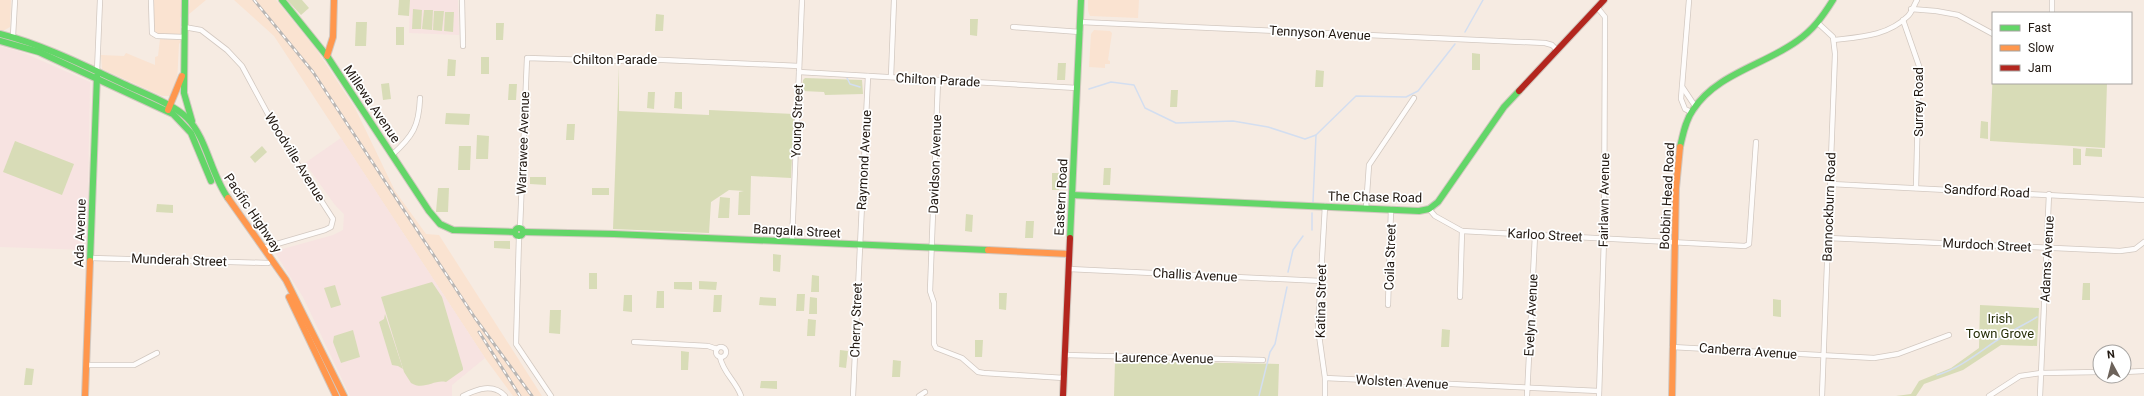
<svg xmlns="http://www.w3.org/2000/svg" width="2144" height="396" viewBox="0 0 2144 396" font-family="Roboto,sans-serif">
<rect width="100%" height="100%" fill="#f6ebe2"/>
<g fill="#fae3d1">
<polygon points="0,0 11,0 10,27 3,31 0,31"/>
<polygon points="153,0 181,0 183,14 180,18 180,35 154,34"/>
<polygon points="190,0 206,0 188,15"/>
<polygon points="234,0 276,0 316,49 355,108 395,191 426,234 439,235 542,396 513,396 485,358 274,36"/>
<polygon points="1088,0 1139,0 1138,18 1090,16 1088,11"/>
<polygon points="1094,30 1110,31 1112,33 1108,60 1110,61 1110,64 1105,64 1105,68 1089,67 1091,34"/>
<polygon points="160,39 179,40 181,41 179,44 177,83 170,96 162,96 102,69 101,55 124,56 126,53 155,65 155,57 158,56"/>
</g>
<g fill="#f7e3e1">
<polygon points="410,0 458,0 459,35 409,33"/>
<polygon points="0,46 24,53 90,82 87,250 0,247"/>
<polygon points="341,138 485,358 452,385 452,396 350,396 303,297 276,254 279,250 333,235 343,230 344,214 335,205 305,163"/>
</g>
<g fill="#d8dcb7">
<polygon points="287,0 302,0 309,8 301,15"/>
<polygon points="399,0 410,0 409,16 398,15"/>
<polygon points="413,9 422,10 421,29 412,29"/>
<polygon points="424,10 433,10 432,30 422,29"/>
<polygon points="434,11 444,11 442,31 433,30"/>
<polygon points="445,12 454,12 453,32 444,31"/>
<polygon points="656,14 664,15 663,31 655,31"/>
<polygon points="970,19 978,19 977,36 970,35"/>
<polygon points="356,22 367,22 366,46 355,46"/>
<polygon points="496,23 504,23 503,40 496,40"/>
<rect x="396" y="27" width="8" height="18"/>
<polygon points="1472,53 1480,54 1480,70 1472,70"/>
<rect x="481" y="57" width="8" height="17"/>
<polygon points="448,59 456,60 455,76 447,76"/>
<polygon points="1058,63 1066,63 1065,80 1057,80"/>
<polygon points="619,66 619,111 709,115 709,110 794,114 791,178 751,176 750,215 738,215 739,192 744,191 729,190 711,202 709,233 613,229"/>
<polygon points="1993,68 1993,83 2107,83 2105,148 1990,141"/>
<polygon points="1316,70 1324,71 1323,87 1315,87"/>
<polygon points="805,78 862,80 863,94 825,95 824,92 802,91 803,80"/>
<polygon points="389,83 391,99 383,100 381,84"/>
<polygon points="509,84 517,84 516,100 508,100"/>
<polygon points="1171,90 1178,90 1177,107 1170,107"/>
<polygon points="648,92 655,92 654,109 647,108"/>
<polygon points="675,92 682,92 682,109 674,108"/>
<polygon points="446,113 470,114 469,125 445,124"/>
<polygon points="1981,121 1988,122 1988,139 1980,138"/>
<polygon points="567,124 575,124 574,140 566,140"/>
<polygon points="477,135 489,136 488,159 476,159"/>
<polygon points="15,141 74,164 62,195 3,172"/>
<polygon points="262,146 267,152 255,163 250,157"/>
<polygon points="459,146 471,146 470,170 458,170"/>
<polygon points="2073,148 2081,149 2081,165 2073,165"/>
<polygon points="2086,148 2102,149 2102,157 2085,156"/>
<polygon points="1104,168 1111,168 1110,185 1103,185"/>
<polygon points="1052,173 1060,173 1059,190 1052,190"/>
<polygon points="530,177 546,177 546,185 530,184"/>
<polygon points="438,188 449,188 448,212 436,212"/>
<rect x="592" y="188" width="17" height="7"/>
<polygon points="720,197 730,198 729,218 718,218"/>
<polygon points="157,204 173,205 173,213 156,212"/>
<polygon points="966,214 973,215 972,232 965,231"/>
<polygon points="1026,221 1034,221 1033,238 1025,238"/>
<polygon points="494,241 510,241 510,249 494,248"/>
<polygon points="773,254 781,255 780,272 773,271"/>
<rect x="589" y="273" width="8" height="16"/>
<polygon points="812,275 819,276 819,292 811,292"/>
<polygon points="699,281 717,282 716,290 699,289"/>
<path d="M432,282l10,15 21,71v2l-17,12c-12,-3 -22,9 -35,1l-7,-11 -23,-75z"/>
<polygon points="674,282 692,282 692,290 674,289"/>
<polygon points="2083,283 2090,283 2090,300 2082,300"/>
<polygon points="335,285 341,305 331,308 324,288"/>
<polygon points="657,291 664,291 664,308 656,308"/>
<polygon points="999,293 1007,293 1006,310 999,309"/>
<polygon points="797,294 805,294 804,311 796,311"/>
<polygon points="624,295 632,295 632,312 623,311"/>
<polygon points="714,295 722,295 721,312 713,312"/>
<polygon points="760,297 776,298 776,306 759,305"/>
<polygon points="810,297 817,298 817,314 809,314"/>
<polygon points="1773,299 1781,300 1781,317 1773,316"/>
<polygon points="1980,305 2039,308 2037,346 2001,345 1963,370 1924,384 1916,396 1896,396 1911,394 1919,381 1951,368 1979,348"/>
<polygon points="550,310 561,310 560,334 549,333"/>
<polygon points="385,314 403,369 398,366 392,365 379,322 384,319"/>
<polygon points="808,319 816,320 815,336 807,336"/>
<polygon points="1442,329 1450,330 1449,347 1441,347"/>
<polygon points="353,330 360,357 341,363 333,342 334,336"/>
<polygon points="975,340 983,340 982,357 975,357"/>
<polygon points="840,350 848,351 846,368 839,367"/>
<polygon points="681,351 689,352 688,370 681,370"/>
<polygon points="893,360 901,361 900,377 892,377"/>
<polygon points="1115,361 1279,364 1278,396 1114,396"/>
<polygon points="26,368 34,369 32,385 24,385"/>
<polygon points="761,381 777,381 777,389 760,388"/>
</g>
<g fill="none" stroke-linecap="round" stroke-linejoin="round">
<g stroke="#d3def0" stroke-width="1.5">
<polyline points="1465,32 1483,0"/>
<polyline points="847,78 850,84 860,87"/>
<polyline points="911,84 928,84"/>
<polyline points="1089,89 1111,82 1134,85 1145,108 1176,123 1233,121 1268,127 1305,139 1316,135 1356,96 1406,97 1418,91 1455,44"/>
<polyline points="1313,202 1316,135"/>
<polyline points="1312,230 1312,213"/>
<polyline points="1288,272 1293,250 1303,236"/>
<path d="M1937,375c27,-8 46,-27 70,-41 10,-6 20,-11 30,-17"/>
<polyline points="1259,396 1270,352 1275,344 1287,287"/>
</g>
<g stroke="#d2c8c0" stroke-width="6">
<g id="street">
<polyline points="151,0 152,33 157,36 184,37"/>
<polyline points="462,0 463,46"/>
<polyline points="1689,0 1681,99 1685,109 1691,112"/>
<polyline points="1597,7 1605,17 1604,238 1599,396"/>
<polyline points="1911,9 1936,11 1958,15 1993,34"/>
<polyline points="2052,13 2052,0"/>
<polyline points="1903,20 1919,66 1916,188"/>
<polyline points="1080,22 1545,43 1552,45 1557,50"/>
<polyline points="1819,24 1833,37 1835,54 1822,396"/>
<polyline points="184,27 201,30 227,50 242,66 282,140 333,219 331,227 325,230 263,248"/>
<polyline points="1013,27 1080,32"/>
<polyline points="13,36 15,0"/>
<path d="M1834,40c26,-3 54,-4 74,-24 4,-4 6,-11 9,-16"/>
<polyline points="97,72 100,0"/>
<polyline points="799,72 1077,88"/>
<polyline points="891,77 894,0"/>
<polyline points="938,80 930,291 934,303 934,344 936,348 962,358 978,372 984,373 1064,378"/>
<polyline points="1683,88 1695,106"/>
<path d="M392,155c21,-19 27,-29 28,-57"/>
<polyline points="1831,184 2144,200"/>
<polyline points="1325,206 1318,328 1325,378 1325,396"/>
<polyline points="1366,208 1369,165 1414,98"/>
<polyline points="1429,209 1435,216 1462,231 1460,297"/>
<polyline points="520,228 527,58 619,61 641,59 799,66"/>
<polyline points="1462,231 1745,246 1749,244 1756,142"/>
<polyline points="519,236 516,344 551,396"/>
<polyline points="1828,238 2120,251 2135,249 2144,242"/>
<polyline points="792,241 802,0"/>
<polyline points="91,258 268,263"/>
<polyline points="1069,269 1321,281"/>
<polyline points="1388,305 1391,209"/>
<polyline points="634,342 708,346 717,349"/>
<circle cx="721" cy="352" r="5"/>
<polyline points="1672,347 1874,358 1898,354 1949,335"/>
<polyline points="1065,355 1263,360"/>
<path d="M720,357c3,16 16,24 21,39"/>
<polyline points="86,365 134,365 157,353"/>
<polyline points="2124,372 2144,371"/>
<polyline points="1325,378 1599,391"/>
<path d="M463,396c14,-7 30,-13 42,0"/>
<polyline points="853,396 868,76"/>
<polyline points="919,396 925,392"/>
<polyline points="1527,396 1535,235"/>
<polyline points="1989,396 2020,376 2041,373 2100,372"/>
<polyline points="2040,396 2049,194"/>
</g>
</g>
<g stroke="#d2c8c0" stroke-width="8">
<g id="fast">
<polyline points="185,0 184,93 192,121"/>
<polyline points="282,0 327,56 429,211 440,224 453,230 515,232"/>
<path d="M0,34c44,11 85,32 126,51 17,8 49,20 61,33 20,20 24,57 41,80"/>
<polyline points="0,41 39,52 173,114 191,133 211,181"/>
<path d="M1680,147c3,-12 5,-26 13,-37 23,-36 71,-45 104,-69 16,-11 26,-25 36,-41"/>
<polyline points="1072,195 1419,211 1429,209 1438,202 1504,107 1519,91"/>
<circle cx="519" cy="232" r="4"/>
<polyline points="523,232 614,234 988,250"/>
<polyline points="1070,238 1081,0"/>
<polyline points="90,261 97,76"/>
</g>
</g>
<g stroke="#d2c8c0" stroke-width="8">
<g id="slow">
<polyline points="327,56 333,37 334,0"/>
<polyline points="168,110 182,76"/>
<polyline points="228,198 286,280 344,396"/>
<polyline points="988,250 1069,254"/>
<polyline points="289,297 336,396"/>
<polyline points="85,396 90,261"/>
<polyline points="1672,396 1676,188 1680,147"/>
</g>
</g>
<g stroke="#d2c8c0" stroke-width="8">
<g id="jam">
<polyline points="1519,91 1604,0"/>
<polyline points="1063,396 1070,238"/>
</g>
</g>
<use href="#street" stroke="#fefcfb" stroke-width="4.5"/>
<use href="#fast" stroke="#63d668" stroke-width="6"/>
<use href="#slow" stroke="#ff974d" stroke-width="6"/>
<use href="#jam" stroke="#b3261e" stroke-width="6"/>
<g stroke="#b9b6b4" stroke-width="3">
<g id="rail">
<polyline points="254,0 313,72 475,318 532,396"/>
<polyline points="479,332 520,396"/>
</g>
</g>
<use href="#rail" stroke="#fff" stroke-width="1.5" stroke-dasharray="4.5" stroke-linecap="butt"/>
</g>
<g text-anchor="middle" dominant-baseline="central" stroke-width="3.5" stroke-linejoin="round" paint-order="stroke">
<g font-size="13" fill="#211811" stroke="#fff">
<text transform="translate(1320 33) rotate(3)">Tennyson Avenue</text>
<text x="615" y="59">Chilton Parade</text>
<text transform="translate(938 80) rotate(3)">Chilton Parade</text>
<text transform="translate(1918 102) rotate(-90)">Surrey Road</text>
<text transform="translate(372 104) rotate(56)">Millewa Avenue</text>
<text transform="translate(797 121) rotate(-88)">Young Street</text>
<text transform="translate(523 143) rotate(-88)">Warrawee Avenue</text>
<text transform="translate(295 157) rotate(58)">Woodville Avenue</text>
<text transform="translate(864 160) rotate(-87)">Raymond Avenue</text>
<text transform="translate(935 164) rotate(-88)">Davidson Avenue</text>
<text transform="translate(1987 191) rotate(3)">Sandford Road</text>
<text transform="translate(1667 196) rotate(-87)">Bobbin Head Road</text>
<text transform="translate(1061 197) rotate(-87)">Eastern Road</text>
<text transform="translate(1375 197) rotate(1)">The Chase Road</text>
<text transform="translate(1604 200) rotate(-89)">Fairlawn Avenue</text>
<text transform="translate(1829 207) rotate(-88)">Bannockburn Road</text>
<text transform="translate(253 213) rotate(56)">Pacific Highway</text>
<text transform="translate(797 231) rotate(3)">Bangalla Street</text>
<text transform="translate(80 233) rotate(-88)">Ada Avenue</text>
<text transform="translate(1545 235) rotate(3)">Karloo Street</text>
<text transform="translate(1987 245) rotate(3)">Murdoch Street</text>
<text transform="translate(1390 257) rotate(-88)">Coila Street</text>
<text transform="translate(2047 259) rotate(-87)">Adams Avenue</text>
<text transform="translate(179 260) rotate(2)">Munderah Street</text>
<text transform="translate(1195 275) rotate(3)">Challis Avenue</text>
<text transform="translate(1321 301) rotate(-89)">Katina Street</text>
<text transform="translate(1531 315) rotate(-87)">Evelyn Avenue</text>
<text transform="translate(856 320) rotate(-88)">Cherry Street</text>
<text transform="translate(1748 351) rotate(4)">Canberra Avenue</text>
<text transform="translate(1164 358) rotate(1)">Laurence Avenue</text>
<text transform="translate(1402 382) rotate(3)">Wolsten Avenue</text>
</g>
<g font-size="13" fill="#262e07" stroke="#fff">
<text x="2000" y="318">Irish<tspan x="2000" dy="15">Town Grove</tspan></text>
</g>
</g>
<rect x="1992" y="12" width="140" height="72" fill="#ffffff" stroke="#a6a3a0"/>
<rect x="2000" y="25" width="20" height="6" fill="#63d668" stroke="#a6a3a0"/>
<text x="2028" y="32" font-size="12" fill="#211811">Fast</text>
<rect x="2000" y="45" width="20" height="6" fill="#ff974d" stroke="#a6a3a0"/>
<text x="2028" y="52" font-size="12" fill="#211811">Slow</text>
<rect x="2000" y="65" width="20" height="6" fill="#b3261e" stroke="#a6a3a0"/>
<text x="2028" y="72" font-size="12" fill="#211811">Jam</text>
<g transform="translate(2112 364) rotate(353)"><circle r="19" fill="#ffffff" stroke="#a6a3a0"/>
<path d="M0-3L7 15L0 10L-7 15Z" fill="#6c625a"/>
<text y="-6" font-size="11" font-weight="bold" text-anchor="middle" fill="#211811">N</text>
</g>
</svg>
